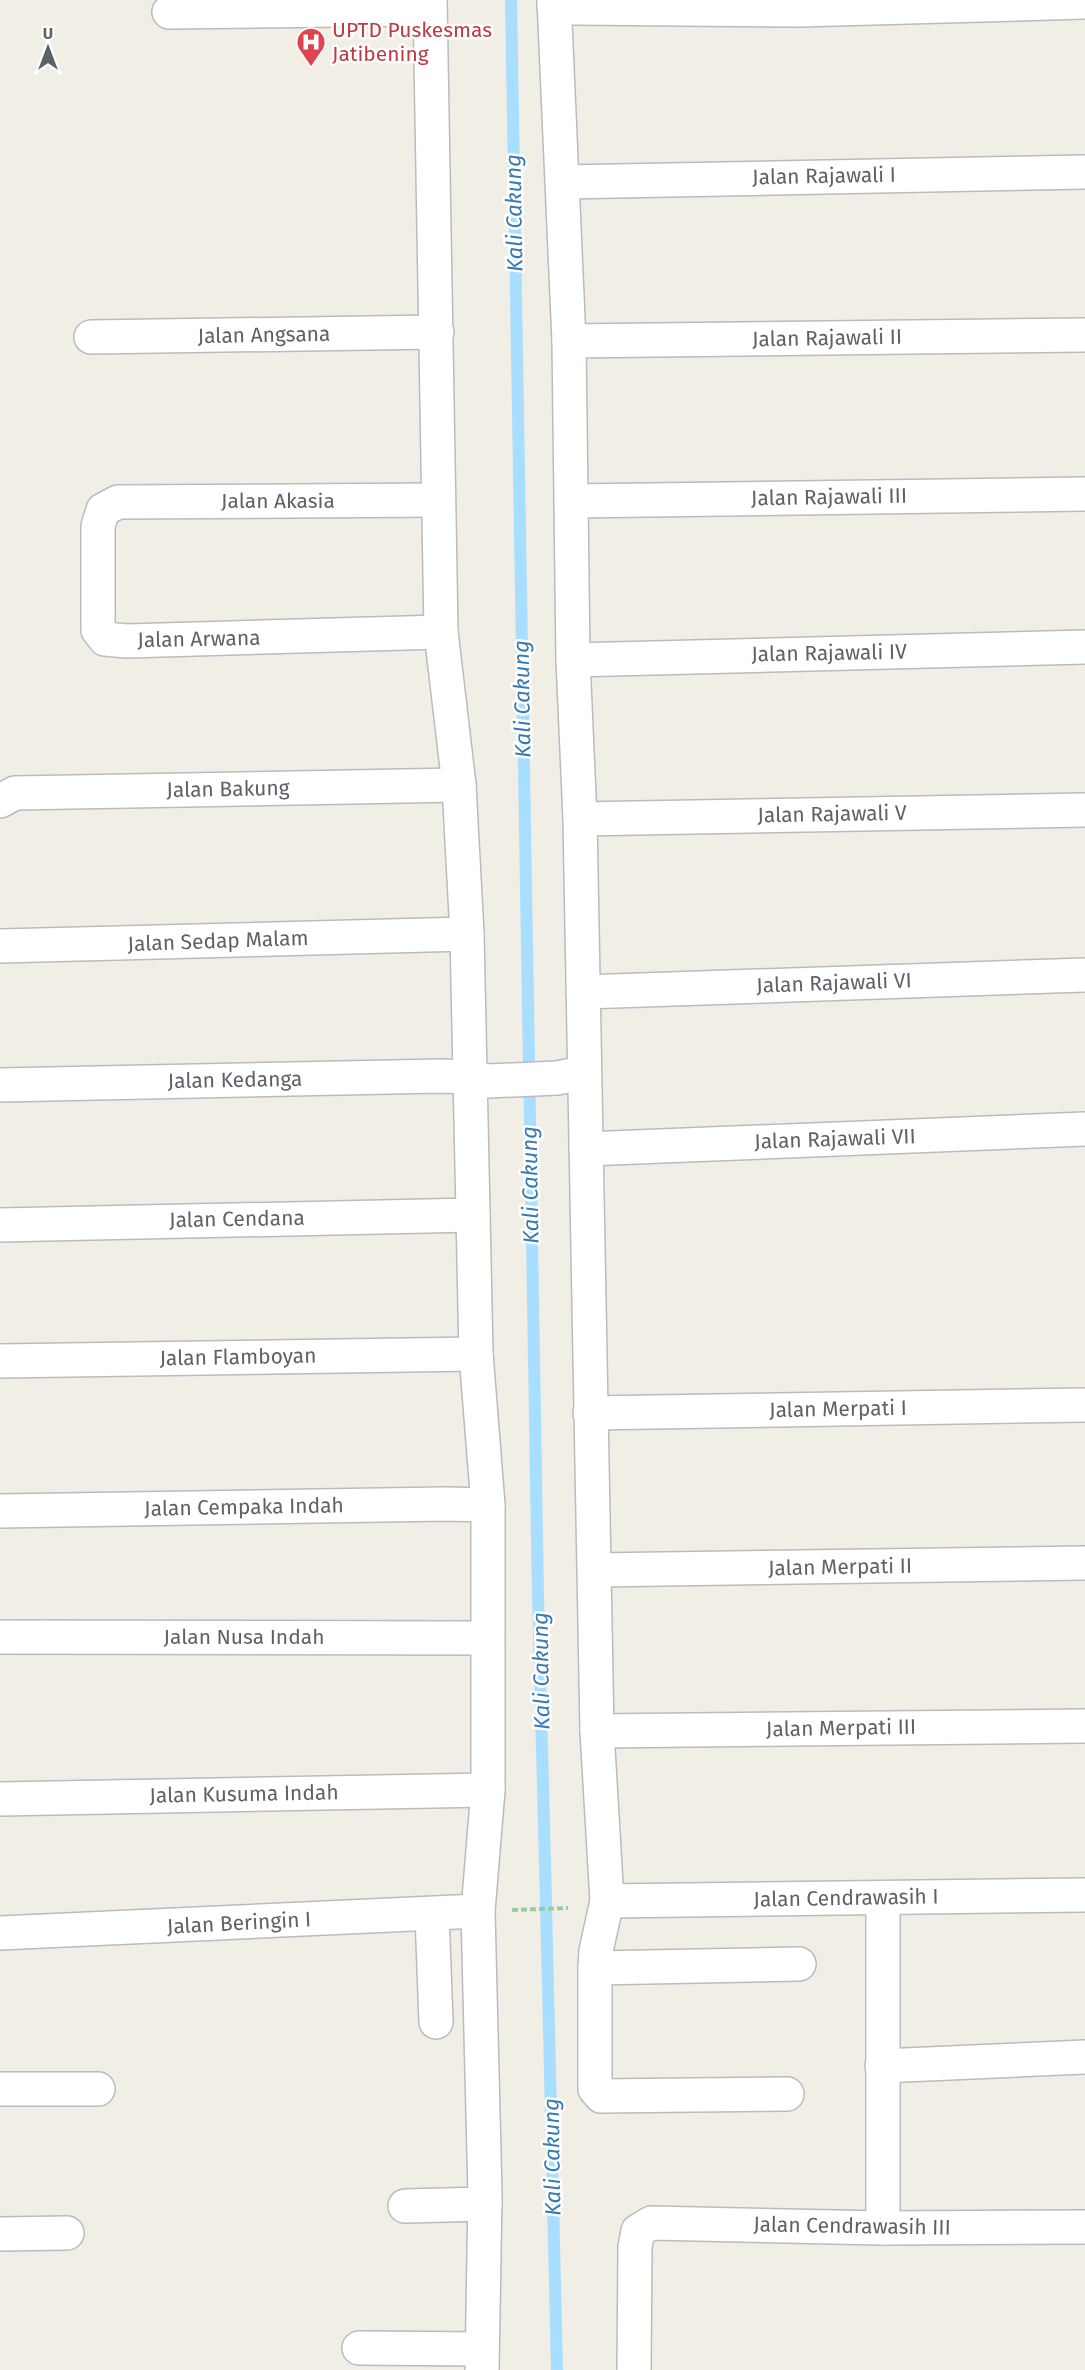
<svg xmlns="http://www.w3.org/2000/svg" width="1085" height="2370" viewBox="0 0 1085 2370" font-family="'Fira Sans',sans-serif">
<rect width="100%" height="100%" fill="#f1eee6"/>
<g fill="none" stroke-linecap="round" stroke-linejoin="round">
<path stroke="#a8deff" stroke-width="12" d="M511,0c7,532 16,1064 27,1596 6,258 15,516 19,774"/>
<g stroke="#b8bcc1" stroke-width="36">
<g id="minor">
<polyline points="430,0 441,632 459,785 467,934 476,1354 488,1505 488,1790 478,1911 485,2195 482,2370"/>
<polyline points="554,0 569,341 573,660 580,819 597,1731 607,1901 596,1951 595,1968 595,2089 601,2096 787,2094"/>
<polyline points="554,6 575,8 799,10 1085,2"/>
<polyline points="169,12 430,9"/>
<polyline points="563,182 1085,172"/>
<polyline points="91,337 437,332"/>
<polyline points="569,341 1085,335"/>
<polyline points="438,500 118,502 103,510 98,526 98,630 105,639 127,641 441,632"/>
<polyline points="572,501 1085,494"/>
<polyline points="573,660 1085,647"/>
<polyline points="0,801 15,793 459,785"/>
<polyline points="580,819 1085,810"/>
<polyline points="0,946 467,934"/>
<polyline points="583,992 1085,975"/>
<polyline points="0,1085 440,1076 470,1077 489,1081 557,1078 583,1073"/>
<polyline points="586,1149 1085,1129"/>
<polyline points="0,1225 473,1215"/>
<polyline points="0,1361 476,1354"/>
<polyline points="590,1413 1085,1405"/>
<polyline points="0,1511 445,1504 488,1505"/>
<polyline points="595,1570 1085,1563"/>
<polyline points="0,1637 487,1638"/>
<polyline points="597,1731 1085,1726"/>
<polyline points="0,1799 488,1790"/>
<polyline points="883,1898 883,2228"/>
<polyline points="607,1901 1085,1895"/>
<polyline points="432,1914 436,2022"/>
<polyline points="0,1933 478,1911"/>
<polyline points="595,1968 799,1964"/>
<polyline points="882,2066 1085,2057"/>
<polyline points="0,2089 98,2089"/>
<polyline points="405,2206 485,2204"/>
<polyline points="0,2234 67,2233"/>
<polyline points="359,2348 482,2349"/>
<polyline points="634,2370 635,2247 638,2231 651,2223 883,2228 1085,2227"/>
</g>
</g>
<polyline stroke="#98cda4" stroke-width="4" stroke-dasharray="6 3" stroke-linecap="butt" points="512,1910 568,1908"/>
<use href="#minor" stroke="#fff" stroke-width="33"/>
</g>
<defs>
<g id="hospital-pin" transform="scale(1.5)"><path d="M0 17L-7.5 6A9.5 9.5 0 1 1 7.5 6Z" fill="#e0444e" stroke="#fff"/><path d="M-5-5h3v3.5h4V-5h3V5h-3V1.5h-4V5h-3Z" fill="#fff"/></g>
</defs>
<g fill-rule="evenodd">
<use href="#hospital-pin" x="311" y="42"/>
</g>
<g text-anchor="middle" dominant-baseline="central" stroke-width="5" stroke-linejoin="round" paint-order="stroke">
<g font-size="21" fill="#be3a42" stroke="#fff" text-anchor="start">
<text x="332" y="30">UPTD Puskesmas<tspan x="332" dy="24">Jatibening</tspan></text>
</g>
<g font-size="21" fill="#5d6268" stroke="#fff">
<text transform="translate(824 176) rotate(-1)">Jalan Rajawali I</text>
<text transform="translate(264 335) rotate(-1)">Jalan Angsana</text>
<text transform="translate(827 338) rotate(-1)">Jalan Rajawali II</text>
<text transform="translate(829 497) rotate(-1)">Jalan Rajawali III</text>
<text x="278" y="501">Jalan Akasia</text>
<text transform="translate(199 639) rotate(-1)">Jalan Arwana</text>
<text transform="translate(829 653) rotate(-1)">Jalan Rajawali IV</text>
<text transform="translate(228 789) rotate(-1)">Jalan Bakung</text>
<text transform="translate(832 814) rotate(-1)">Jalan Rajawali V</text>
<text transform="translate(218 941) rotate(-2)">Jalan Sedap Malam</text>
<text transform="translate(834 983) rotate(-2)">Jalan Rajawali VI</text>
<text transform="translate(235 1080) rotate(-1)">Jalan Kedanga</text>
<text transform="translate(835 1139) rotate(-2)">Jalan Rajawali VII</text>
<text transform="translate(237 1219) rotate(-1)">Jalan Cendana</text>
<text transform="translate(238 1357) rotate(-1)">Jalan Flamboyan</text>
<text transform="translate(838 1409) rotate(-1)">Jalan Merpati I</text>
<text transform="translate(244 1507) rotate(-1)">Jalan Cempaka Indah</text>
<text transform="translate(840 1567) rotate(-1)">Jalan Merpati II</text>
<text x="244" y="1637">Jalan Nusa Indah</text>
<text transform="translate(841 1728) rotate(-1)">Jalan Merpati III</text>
<text transform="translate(244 1794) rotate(-1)">Jalan Kusuma Indah</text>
<text transform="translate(846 1898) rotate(-1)">Jalan Cendrawasih I</text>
<text transform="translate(239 1923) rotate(-3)">Jalan Beringin I</text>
<text transform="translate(852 2226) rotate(1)">Jalan Cendrawasih III</text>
</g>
<g font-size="22" font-style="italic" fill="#367ab3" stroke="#fff">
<text transform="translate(514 213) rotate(-91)">Kali Cakung</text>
<text transform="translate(522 699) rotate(-91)">Kali Cakung</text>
<text transform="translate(530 1185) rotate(-91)">Kali Cakung</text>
<text transform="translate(541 1671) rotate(-91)">Kali Cakung</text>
<text transform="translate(552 2157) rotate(-91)">Kali Cakung</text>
</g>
</g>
<g transform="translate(48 48)" stroke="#ffffff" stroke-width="4.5" paint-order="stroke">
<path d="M0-4.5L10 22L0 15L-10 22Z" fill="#5d6268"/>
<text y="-9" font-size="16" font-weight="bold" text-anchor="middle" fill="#5d6268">U</text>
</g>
</svg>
